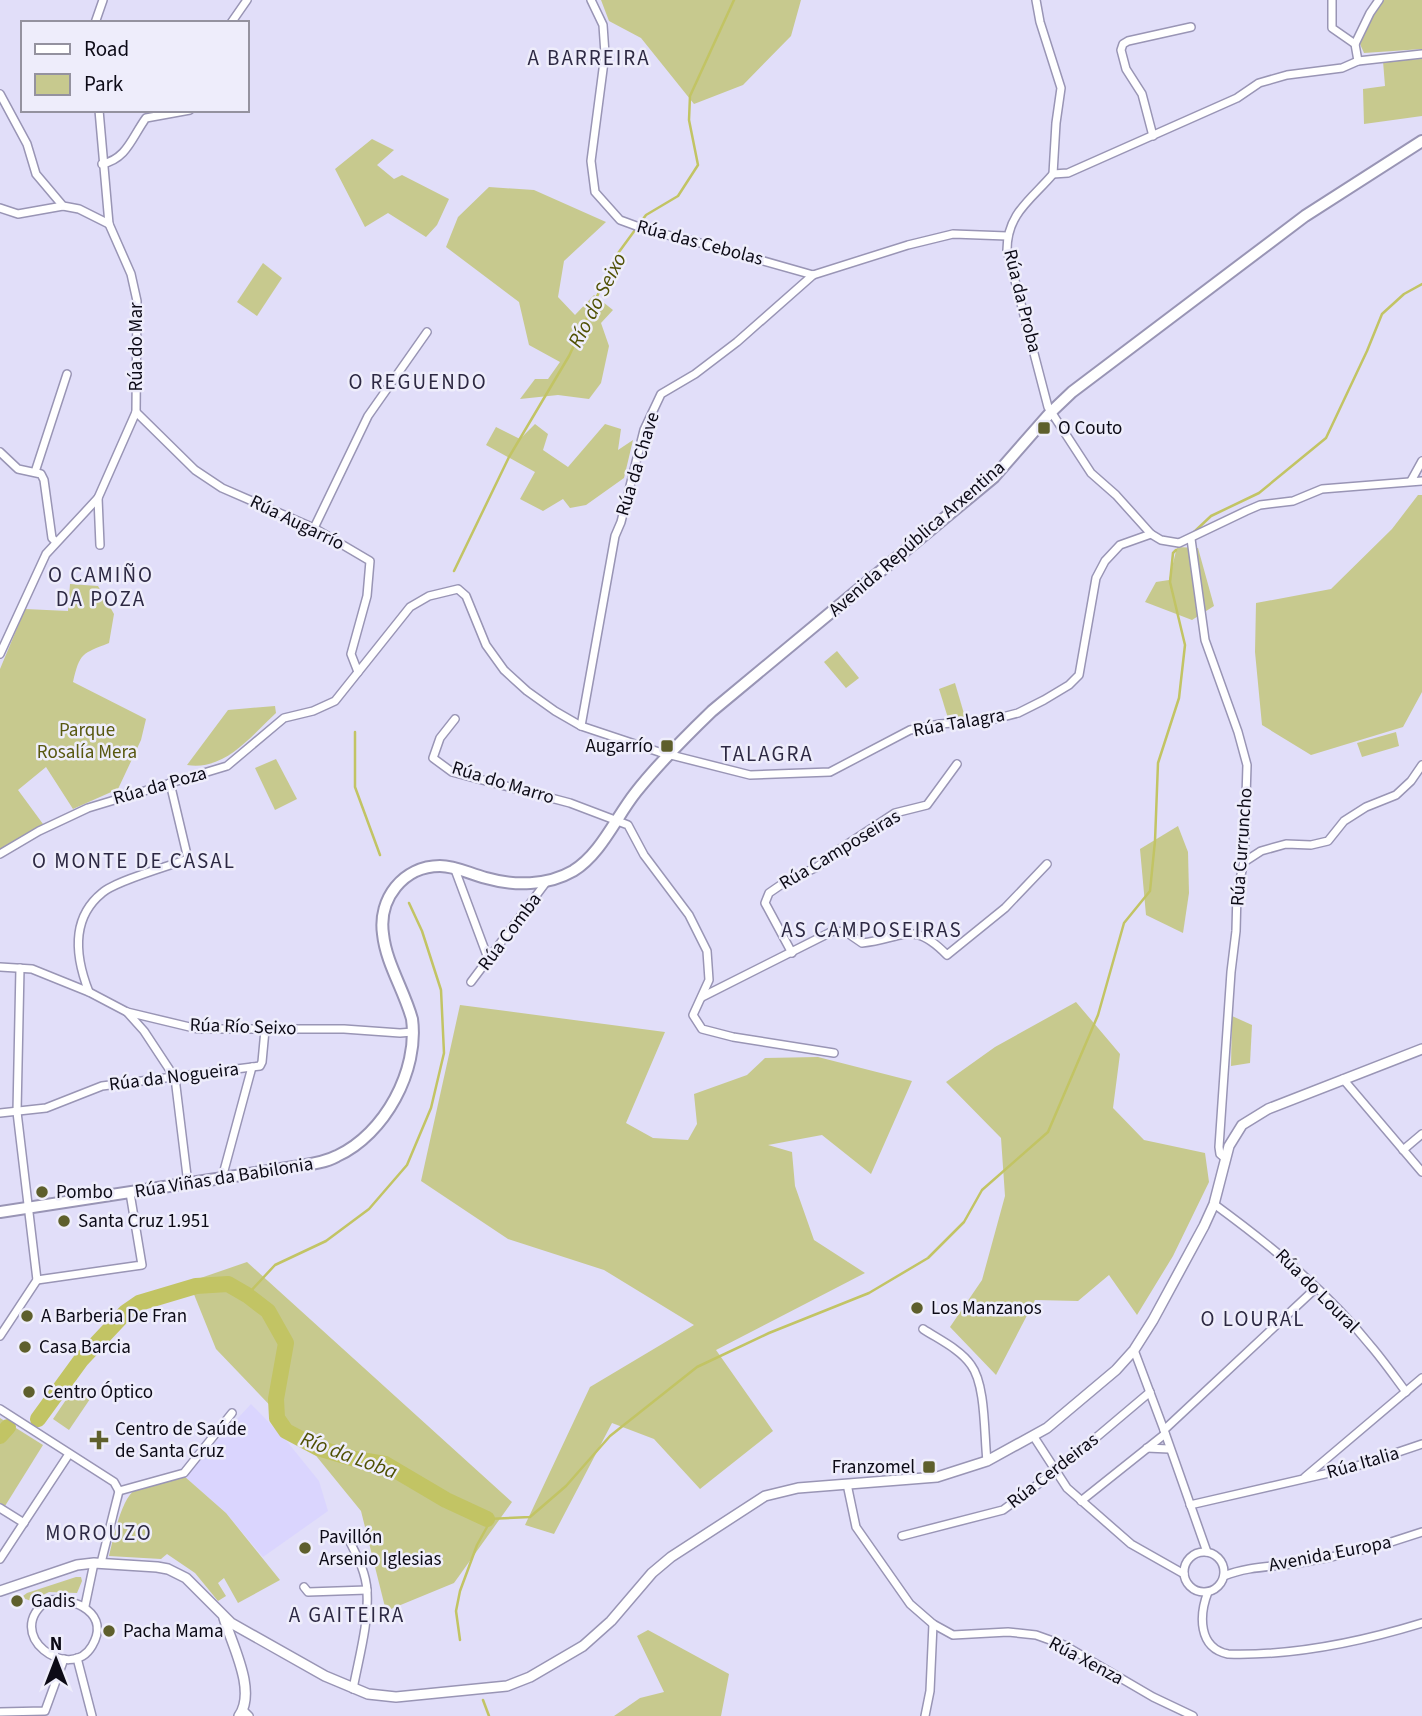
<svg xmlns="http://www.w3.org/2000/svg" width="1422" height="1716" viewBox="0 0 1422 1716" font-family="'Source Sans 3',sans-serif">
<rect width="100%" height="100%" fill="#e1def9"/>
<polygon fill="#dad5fe" points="251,1404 285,1439 319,1481 328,1511 263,1557 226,1513 184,1476"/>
<g fill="#c7c98e">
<polygon points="601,0 801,0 791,36 743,85 694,104 641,38 609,21"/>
<polygon points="1381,0 1422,0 1422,49 1364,53 1360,44"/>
<polygon points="1422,59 1422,116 1364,124 1363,89 1385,86 1383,61"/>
<polygon points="372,139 394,150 377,165 394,179 402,175 449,199 437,225 426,237 388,213 365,227 335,169"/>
<polygon points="489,187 534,190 606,222 564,261 558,297 575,315 594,295 613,310 601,323 609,346 601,383 589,399 558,395 520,399 535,379 548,379 560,362 529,345 519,302 446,247 458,217"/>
<polygon points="263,263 282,278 257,316 237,302"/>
<polygon points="535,424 548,434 543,450 568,467 605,424 621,429 618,450 633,440 624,478 586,505 570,508 563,499 543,511 520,499 535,472 486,445 496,427 520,439"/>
<polygon points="1418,495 1422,495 1422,692 1403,727 1311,755 1262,725 1255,652 1256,603 1331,589 1392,529"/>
<polygon points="1177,547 1198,548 1214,606 1192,620 1145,602 1156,582 1169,580"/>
<path d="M70,584l28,2 16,28 -5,29c-27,11 -29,9 -36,39l73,37 -5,21 -23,49 -45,20 -27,-42 -28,23 25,34 -43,26v-181l25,-60 43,2z"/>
<polygon points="837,651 859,678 846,688 824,662"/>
<polygon points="955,683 965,717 948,718 939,689"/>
<path d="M275,706l1,7c-26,24 -51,58 -89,52l41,-55z"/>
<polygon points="1396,732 1399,746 1362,757 1357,743"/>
<polygon points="276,759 297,799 275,810 255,768"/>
<polygon points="1178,826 1188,852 1189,893 1183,933 1146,915 1140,849"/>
<polygon points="1076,1002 1120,1054 1113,1108 1144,1140 1205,1153 1209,1182 1173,1256 1137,1315 1109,1275 1078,1301 1035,1300 996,1375 950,1327 982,1280 1005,1196 1001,1138 946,1082 995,1047"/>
<polygon points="460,1005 665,1032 626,1123 653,1138 688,1140 697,1124 694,1094 747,1075 765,1058 818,1057 912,1081 871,1174 822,1135 768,1145 792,1152 795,1186 814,1240 865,1273 716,1350 773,1431 700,1489 654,1439 612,1423 554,1534 525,1525 590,1387 694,1325 604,1270 508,1239 421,1181"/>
<polygon points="1232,1016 1252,1025 1250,1063 1231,1066"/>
<polygon points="247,1262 512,1502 454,1583 386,1611 361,1511 304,1441 216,1349 189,1282"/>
<polygon points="74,1388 90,1399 69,1430 53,1419"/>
<polygon points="0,1418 43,1445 5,1506 0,1503"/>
<path d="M184,1476l42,37 54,67 -42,23 -14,-25 -6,5 8,13 -8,5 -23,-28 -28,-19 -6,5 -52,-3c4,-16 12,-58 27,-67 13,-8 34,-7 48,-13z"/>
<polygon points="76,1577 81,1577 82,1581 77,1593 49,1592 31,1601 23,1598 23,1596 27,1593"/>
<polygon points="648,1630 729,1674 721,1716 614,1716 640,1698 664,1692 637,1636"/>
</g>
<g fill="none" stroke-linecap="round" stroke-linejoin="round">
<g stroke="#c2c464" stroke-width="2.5">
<polyline points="1194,532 1211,516 1259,493 1326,438 1367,351 1382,314 1404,294 1422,284"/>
<polyline points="454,571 509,457 569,356 616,256 646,215 678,196 698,165 689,120 690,96 734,0"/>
<polyline points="355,732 355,787 380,855"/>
<polyline points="247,1295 275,1265 326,1241 369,1209 407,1165 431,1108 444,1053 441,990 422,931 409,903"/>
<polyline points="460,1640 456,1611 460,1591 477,1545 487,1527 487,1519 530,1517 566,1486 610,1436 697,1367 769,1333 869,1293 928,1258 964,1222 982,1190 1048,1132 1098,1015 1124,923 1150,891 1155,841 1158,763 1179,698 1185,645 1170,582 1173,553 1176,550"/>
<polyline points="483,1700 489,1716"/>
</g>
<g stroke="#c2c464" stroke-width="16">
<polyline points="38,1419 81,1360 126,1312 139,1303 196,1286 228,1284 247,1295 268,1311 286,1343 276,1399 277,1418 286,1431 318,1448 355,1459 385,1464 446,1500 487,1519"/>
<polyline points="0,1436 8,1427"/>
</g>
<g stroke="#9995b5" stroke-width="10">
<g id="minor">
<polyline points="591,0 603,25 605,54 591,161 595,192 620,220 650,231 693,241 813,275 908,245 953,234 1007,236"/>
<path d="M1036,0l4,22 21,66 -5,35 -3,51c-21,25 -46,39 -46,76l41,157 43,66 25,22 35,39 10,6 18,3 67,-32 14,-6 33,-4 29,-12 100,-8"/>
<polyline points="1332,0 1332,28 1355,44 1358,61"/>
<polyline points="95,23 103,0"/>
<polyline points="231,23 247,0"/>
<polyline points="1355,44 1370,13 1379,0"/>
<polyline points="0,94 27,144 36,174 63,206 79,209 109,224"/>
<polyline points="1153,136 1142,94 1126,69 1121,50 1123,44 1128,41 1191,27"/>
<path d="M102,164c25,-5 30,-27 44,-46l44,-8"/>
<polyline points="1053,174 1068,173 1237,98 1259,83 1287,75 1342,68 1358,61 1422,54"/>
<polyline points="0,208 18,214 63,206"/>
<polyline points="136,412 195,470 222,488 314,528 370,561 367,596 351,654 358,672"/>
<polyline points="0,452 18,469 41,474 44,480 52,538 56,542"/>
<polyline points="35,472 67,374"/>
<polyline points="1411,481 1422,461"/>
<polyline points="98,498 100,545"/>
<polyline points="314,528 368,416 427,332"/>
<polyline points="1191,539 1205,640 1238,732 1247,765 1244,862 1237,892 1236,931 1231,972 1219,1147 1220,1154 1226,1159"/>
<polyline points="0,654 46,554 98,498 136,412 137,301 131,274 109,224 99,110"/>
<polyline points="455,719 440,738 433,758 452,772 570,803 628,825 644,855 689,915 707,951 709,980 693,1015 702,1029 733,1037 834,1053"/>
<polyline points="581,726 615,536 621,522 644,430 661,394 695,374 737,342 813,275"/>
<polyline points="0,854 39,831 88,808 227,766 284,718 313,711 335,701 410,607 429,596 458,589 466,596 486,645 504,670 527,691 555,711 581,726 659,752 750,775 830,772 910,730 940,724 991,720 1018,713 1044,700 1069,685 1079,675 1096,578 1105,561 1120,545 1151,534"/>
<polyline points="1244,862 1261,851 1286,844 1311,845 1328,841 1344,821 1366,807 1396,795 1411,781 1422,765"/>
<polyline points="454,867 489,961"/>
<polyline points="792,953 765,903 769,893 785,882 817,867 837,851 895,813 927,805 957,764"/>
<polyline points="0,967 32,969 89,992 127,1012 198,1029 344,1029 400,1033 413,1032"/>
<polyline points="471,982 547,881"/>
<path d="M89,992c-13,-33 -19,-73 13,-99 13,-12 67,-27 86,-34l-18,-76"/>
<path d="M702,997l131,-66 13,1 16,11c41,-4 50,-24 85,12l58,-47 42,-44"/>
<polyline points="127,1012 144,1031 175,1078 188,1184"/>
<polyline points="1343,1079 1422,1172"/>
<polyline points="0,1113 46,1108 102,1086 260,1066 262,1062 265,1030"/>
<polyline points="1403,1150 1422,1134"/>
<polyline points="222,1178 252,1067"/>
<path d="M1214,1204c56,41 112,86 156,141 13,15 24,31 36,47"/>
<polyline points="37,1280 142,1265 130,1193"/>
<path d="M923,1329c15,10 37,20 48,36 15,20 13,70 16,96"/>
<polyline points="0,1336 37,1280 17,1112 20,968"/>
<polyline points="1134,1350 1164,1430 1316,1288"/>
<polyline points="0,1409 114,1482 119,1491"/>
<polyline points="1164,1430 1207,1552"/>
<polyline points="1034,1437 1067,1488 1131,1544 1184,1574"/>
<polyline points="1147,1448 1169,1449"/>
<polyline points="1305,1477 1422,1378"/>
<polyline points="847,1484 856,1527 910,1604 933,1624 953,1635 1008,1632 1036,1635 1064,1645 1153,1697 1193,1716"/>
<polyline points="119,1491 184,1473 232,1413"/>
<polyline points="1081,1501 1165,1434"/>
<polyline points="1190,1505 1351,1468 1422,1444"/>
<polyline points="0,1508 24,1523"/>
<polyline points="902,1536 1003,1510 1060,1468 1150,1392"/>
<path d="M349,1540c8,16 17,32 18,51 2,32 -8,66 -14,98"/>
<circle cx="1204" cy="1572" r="20"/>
<polyline points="0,1559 69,1454"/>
<polyline points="101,1563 119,1491"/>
<path d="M1224,1576c24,-10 50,-9 75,-13 42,-7 83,-17 123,-31"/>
<polyline points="304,1587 308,1592 367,1590"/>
<path d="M1208,1592c-9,23 -10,56 20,62 65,2 132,-12 194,-31"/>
<path d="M48,1600c27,-3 63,14 44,46 -22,38 -92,-12 -44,-46z"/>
<polyline points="85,1606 94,1563"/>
<polyline points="77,1658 92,1716"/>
<polyline points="243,1710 249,1716"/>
<polyline points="0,1712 45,1711 64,1659"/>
<polyline points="925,1716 930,1691 933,1624"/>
</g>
</g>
<g stroke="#9995b5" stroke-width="12">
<g id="tertiary">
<polyline points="0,1591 77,1565 94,1563 157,1567 168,1569 186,1578 231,1623 325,1676 368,1694 396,1697 507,1686 530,1677 583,1646 611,1621 652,1573 671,1557 765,1496 798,1488 937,1477 987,1461 1047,1428 1116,1370 1134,1350 1153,1320 1204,1226 1214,1204 1229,1146 1242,1125 1268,1109 1422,1049"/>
<path d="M224,1618c8,27 33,73 15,98"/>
</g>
</g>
<g stroke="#9995b5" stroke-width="14">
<path id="secondary" d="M0,1212l300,-46c13,-2 26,-4 37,-10 48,-22 82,-86 75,-137 -8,-29 -26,-56 -29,-85 -5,-35 20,-68 57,-68 16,0 30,8 46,12 28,8 61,8 87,-7 28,-17 43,-54 63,-79 23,-29 49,-55 76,-81l282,-234 57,-65 21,-20 233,-176 117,-75"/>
</g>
<use href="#minor" stroke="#fff" stroke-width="7"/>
<use href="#tertiary" stroke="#fff" stroke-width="9"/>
<use href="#secondary" stroke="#fff" stroke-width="10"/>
</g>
<g fill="#5e5f2c" stroke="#eeedfb" stroke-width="2.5">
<rect x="1037" y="421" width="14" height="14" rx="3.5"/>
<rect x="660" y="739" width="14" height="14" rx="3.5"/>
<circle cx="42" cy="1192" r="7"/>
<circle cx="64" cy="1221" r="7"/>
<circle cx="917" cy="1308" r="7"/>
<circle cx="27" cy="1316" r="7"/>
<circle cx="25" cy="1347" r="7"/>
<circle cx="29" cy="1392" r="7"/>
<path d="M95.5 1429.5h7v7h7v7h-7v7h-7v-7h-7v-7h7z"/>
<rect x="922" y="1460" width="14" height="14" rx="3.5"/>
<circle cx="305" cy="1548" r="7"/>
<circle cx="17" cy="1601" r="7"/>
<circle cx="109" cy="1631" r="7"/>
</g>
<g text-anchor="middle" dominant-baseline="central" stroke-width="5" stroke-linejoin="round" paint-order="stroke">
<g font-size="19" fill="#0c0a16" stroke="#eeedfb">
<text transform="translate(700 243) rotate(15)">Rúa das Cebolas</text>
<text transform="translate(1022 301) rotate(76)">Rúa da Proba</text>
<text transform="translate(136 347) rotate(-90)">Rúa do Mar</text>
<text transform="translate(638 464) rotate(-73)">Rúa da Chave</text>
<text transform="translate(297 523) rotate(26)">Rúa Augarrío</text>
<text transform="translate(917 539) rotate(-41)">Avenida República Arxentina</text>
<text transform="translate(959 723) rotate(-10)">Rúa Talagra</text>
<text transform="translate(503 783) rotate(17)">Rúa do Marro</text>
<text transform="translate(160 786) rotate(-16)">Rúa da Poza</text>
<text transform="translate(1242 847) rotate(-86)">Rúa Curruncho</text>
<text transform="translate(840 850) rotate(-31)">Rúa Camposeiras</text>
<text transform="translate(510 932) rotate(-53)">Rúa Comba</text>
<text transform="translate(243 1027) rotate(2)">Rúa Río Seixo</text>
<text transform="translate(174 1077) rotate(-7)">Rúa da Nogueira</text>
<text transform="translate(224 1178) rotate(-9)">Rúa Viñas da Babilonia</text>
<text transform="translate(1317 1291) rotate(45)">Rúa do Loural</text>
<text transform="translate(1363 1463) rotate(-16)">Rúa Italia</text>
<text transform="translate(1053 1471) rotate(-38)">Rúa Cerdeiras</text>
<text transform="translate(1330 1554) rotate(-11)">Avenida Europa</text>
<text transform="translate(1086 1661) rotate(28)">Rúa Xenza</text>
</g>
<g font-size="19" fill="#0c0a16" stroke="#eeedfb" text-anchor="start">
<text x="1058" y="428">O Couto</text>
<text x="653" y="746" text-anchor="end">Augarrío</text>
<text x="56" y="1192">Pombo</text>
<text x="78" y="1221">Santa Cruz 1.951</text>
<text x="931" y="1308">Los Manzanos</text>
<text x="41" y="1316">A Barberia De Fran</text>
<text x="39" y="1347">Casa Barcia</text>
<text x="43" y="1392">Centro Óptico</text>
<text x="115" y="1429">Centro de Saúde<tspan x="115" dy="22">de Santa Cruz</tspan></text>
<text x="915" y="1467" text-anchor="end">Franzomel</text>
<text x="319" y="1537">Pavillón<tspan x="319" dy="22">Arsenio Iglesias</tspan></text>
<text x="31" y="1601">Gadis</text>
<text x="123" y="1631">Pacha Mama</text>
</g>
<g font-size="19" fill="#585810" stroke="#eeedfb">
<text x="87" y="730">Parque<tspan x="87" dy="22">Rosalía Mera</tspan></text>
</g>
<g font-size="21" letter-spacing="2" fill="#2d2943" stroke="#eeedfb">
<text x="589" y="58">A BARREIRA</text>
<text x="418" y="382">O REGUENDO</text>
<text x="101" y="575">O CAMIÑO<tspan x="101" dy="24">DA POZA</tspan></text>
<text x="767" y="754">TALAGRA</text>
<text x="134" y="861">O MONTE DE CASAL</text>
<text x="872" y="930">AS CAMPOSEIRAS</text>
<text x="1253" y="1319">O LOURAL</text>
<text x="99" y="1533">MOROUZO</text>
<text x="347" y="1615">A GAITEIRA</text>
</g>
<g font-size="21" font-style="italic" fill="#505104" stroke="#eeedfb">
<text transform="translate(597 300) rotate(-63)">Río do Seixo</text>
<text transform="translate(349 1455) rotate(20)">Río da Loba</text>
</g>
</g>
<rect x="21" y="21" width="228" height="91" fill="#eeedfb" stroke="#94929f" stroke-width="2"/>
<rect x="35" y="44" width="35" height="10" fill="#ffffff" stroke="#94929f" stroke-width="2"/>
<text x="84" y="56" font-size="21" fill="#0c0a16">Road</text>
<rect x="35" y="74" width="35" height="21" fill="#c7c98e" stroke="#94929f" stroke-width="2"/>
<text x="84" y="91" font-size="21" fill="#0c0a16">Park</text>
<g transform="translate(56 1660)" stroke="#eeedfb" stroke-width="5" paint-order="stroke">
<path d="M0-5L12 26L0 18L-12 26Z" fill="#0c0a16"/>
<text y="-10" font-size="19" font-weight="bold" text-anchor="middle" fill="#0c0a16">N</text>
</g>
</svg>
